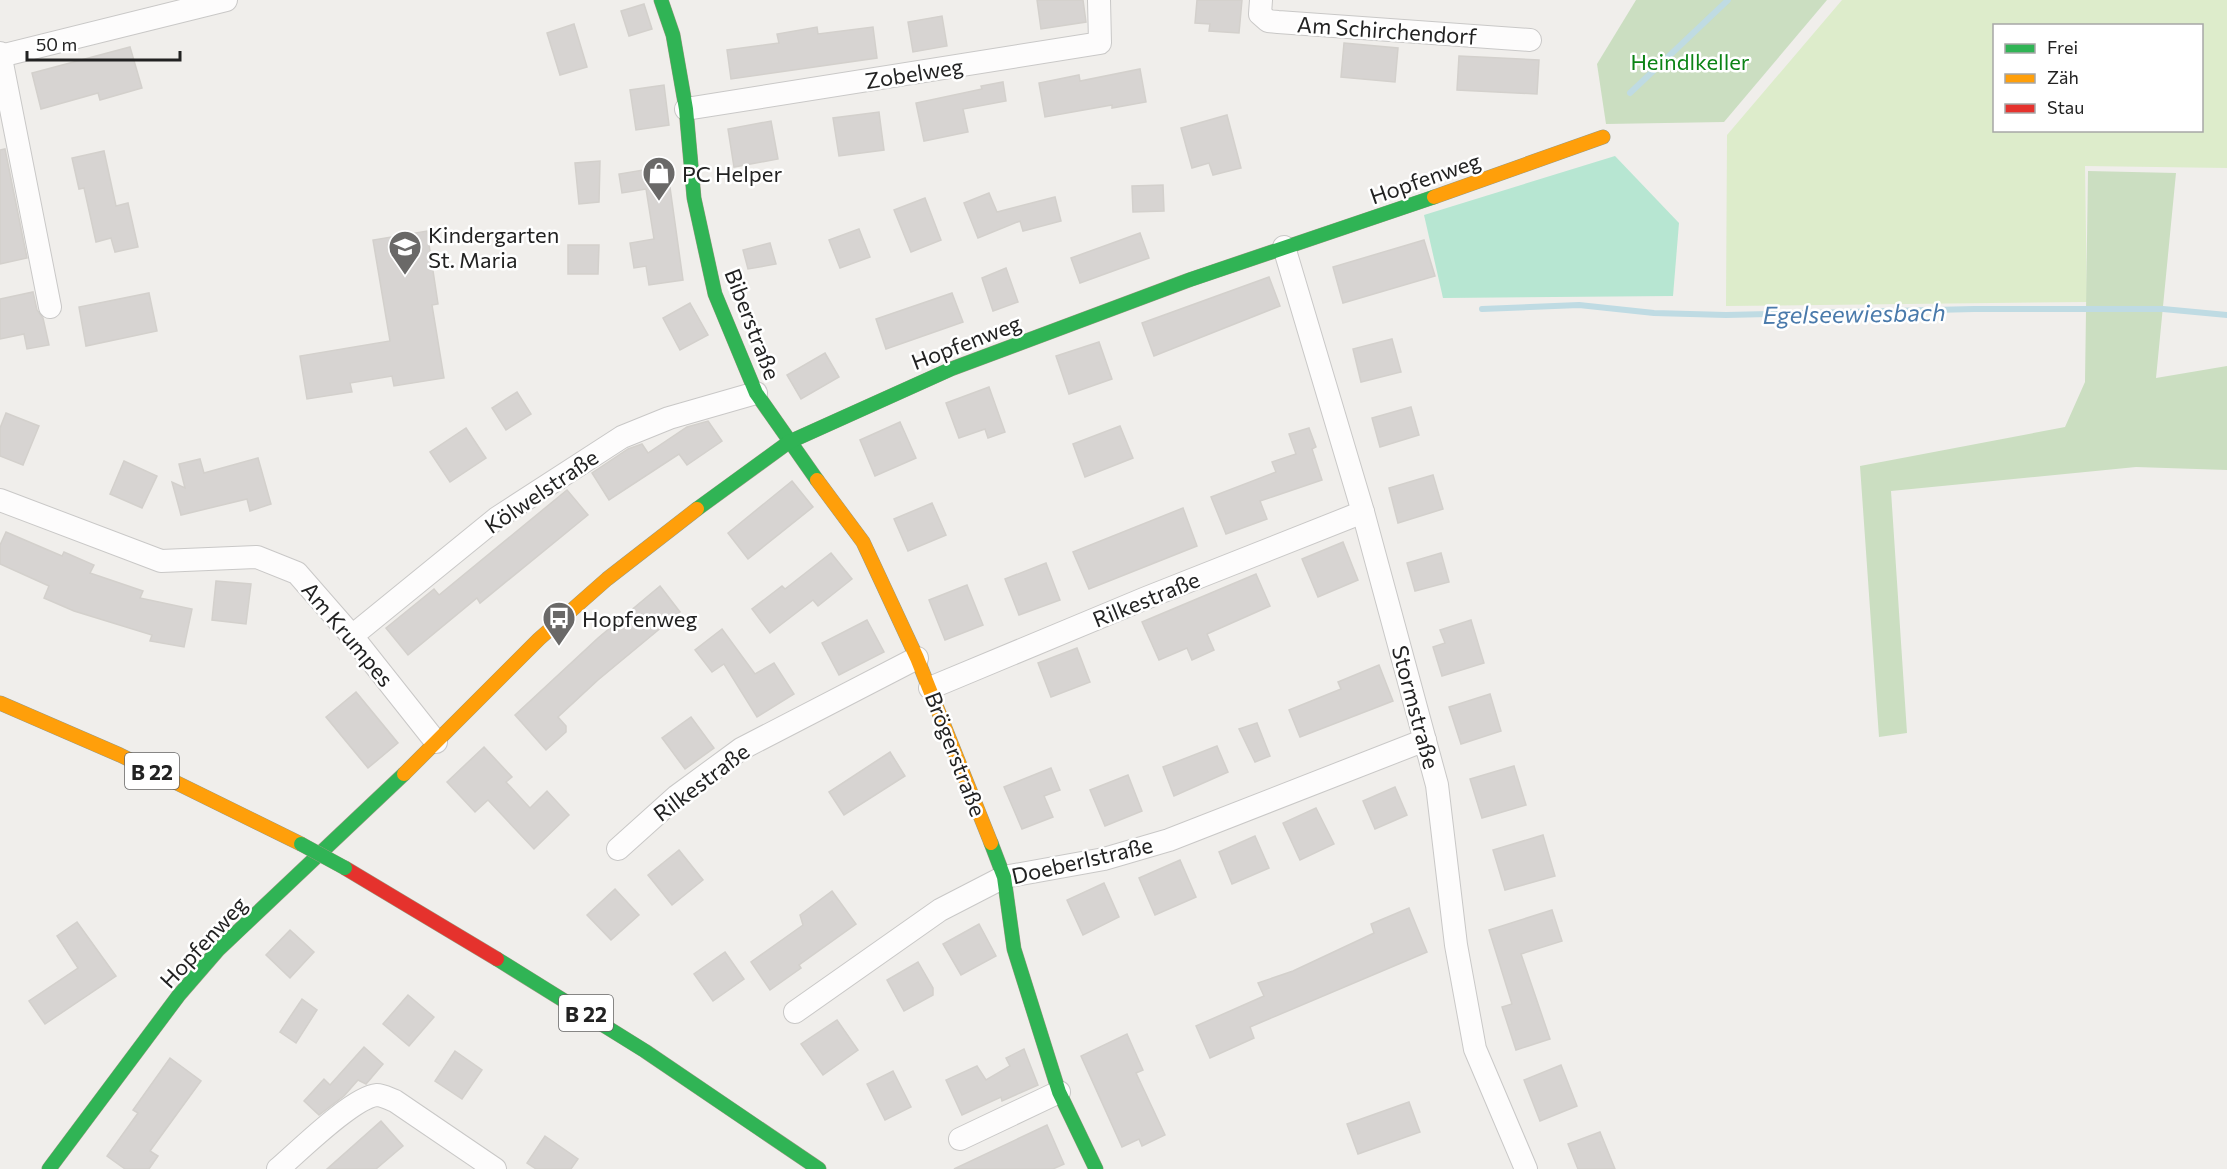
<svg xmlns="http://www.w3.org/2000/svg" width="2227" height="1169" viewBox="0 0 2227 1169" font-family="Commissioner,sans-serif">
<rect width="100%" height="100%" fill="#f0eeeb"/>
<path fill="#ddeccb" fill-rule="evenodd" d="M1842,0h385v168l-142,-2 2,136 -361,4 1,-171zM1994,26h208v104h-208z"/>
<g fill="#cbdec1">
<polygon points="1636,0 1827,0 1724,122 1606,124 1597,64"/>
<polygon points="2088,171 2176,173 2156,378 2227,366 2227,470 2136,467 1891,491 1907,733 1879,737 1860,466 2065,427 2085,382"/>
</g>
<polygon fill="#b7e6d2" points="1615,156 1679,223 1673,296 1443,298 1424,215"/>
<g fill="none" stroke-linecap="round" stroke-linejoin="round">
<g stroke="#bfdbe3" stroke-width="6">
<polyline points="1630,93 1728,0"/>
<polyline points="1482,309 1579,305 1654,313 1726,315 1974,309 2163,309 2227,315"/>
</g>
</g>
<g fill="#d7d4d2" stroke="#d3d0cc" stroke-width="1.5">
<polygon points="1037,0 1083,0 1086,22 1041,29"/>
<polygon points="1197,0 1242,0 1239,33 1209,31 1210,24 1195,23"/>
<polygon points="644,4 652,29 629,36 621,11"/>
<polygon points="942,16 947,46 913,52 908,22"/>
<polygon points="574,24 587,67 560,75 547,33"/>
<polygon points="817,27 818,34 873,27 877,58 731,79 727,50 779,43 777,34"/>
<polygon points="1344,43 1398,48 1395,82 1341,77"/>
<polygon points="130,47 142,88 100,100 98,93 41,109 32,73"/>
<polygon points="1459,56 1539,60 1537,94 1457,90"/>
<polygon points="1140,69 1146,102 1112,108 1112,105 1045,117 1039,83 1079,75 1080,81"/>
<polygon points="1003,82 1006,101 963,109 968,132 924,141 916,103 982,89 981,86"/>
<polygon points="664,85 669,125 636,130 630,90"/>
<polygon points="879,112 884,150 839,156 833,118"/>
<polygon points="1227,115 1241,168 1213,175 1209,163 1192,168 1181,128"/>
<polygon points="771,121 778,159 734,167 728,129"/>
<polygon points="5,149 27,258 0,264 0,150"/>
<polygon points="104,151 116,206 128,203 138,247 115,252 111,238 96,242 84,188 79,189 72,158"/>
<polygon points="600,161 599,202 579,204 575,163"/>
<polygon points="667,166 683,280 649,285 646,266 634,268 630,243 654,239 646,189 622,193 619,174"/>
<polygon points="1163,185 1164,211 1133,212 1132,186"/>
<polygon points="989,193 997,212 1055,197 1061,221 1023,231 1020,221 978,238 964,203"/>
<polygon points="925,198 941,240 911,252 894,210"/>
<polygon points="859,229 870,257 840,268 829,240"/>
<polygon points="427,231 438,304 432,305 444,378 394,386 392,376 350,383 352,392 307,399 300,356 390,341 373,240"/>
<polygon points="1140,233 1149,258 1080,283 1071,258"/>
<polygon points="1424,240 1435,276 1343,303 1333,267"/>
<polygon points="770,243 776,264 748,269 743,250"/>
<polygon points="568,245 599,245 598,274 568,274"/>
<polygon points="1006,268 1018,302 993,311 982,278"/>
<polygon points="1269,277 1280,306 1154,356 1142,323"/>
<polygon points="33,292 37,310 43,318 49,345 27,349 24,334 0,339 0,299"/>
<polygon points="149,293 157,331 86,346 79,307"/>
<polygon points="952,293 963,322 886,349 876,319"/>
<polygon points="690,303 708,335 680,350 663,318"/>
<polygon points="1392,339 1401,372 1361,382 1353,349"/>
<polygon points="1099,342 1112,379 1069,394 1056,356"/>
<polygon points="825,353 839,377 801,399 787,375"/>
<polygon points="989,387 1005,432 988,438 985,429 959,438 946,403"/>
<polygon points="517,392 531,414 506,430 492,408"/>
<polygon points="1411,407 1419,435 1380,447 1372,418"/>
<polygon points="6,413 39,426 23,465 0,456 0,428"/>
<polygon points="708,421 722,441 687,465 679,454 609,500 592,473 628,449 642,444 648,453 687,427"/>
<polygon points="900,422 916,458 875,476 860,440"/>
<polygon points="1120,426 1133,458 1085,477 1073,444"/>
<polygon points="466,428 486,458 450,482 430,452"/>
<polygon points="1309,428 1316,447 1312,449 1322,480 1260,501 1267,519 1226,534 1211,497 1276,472 1272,462 1296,454 1289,434"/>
<polygon points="258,458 271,504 250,511 247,499 181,515 172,482 185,488 179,464 200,459 204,473"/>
<polygon points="124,461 157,476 142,508 110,494"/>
<polygon points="1433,475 1443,509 1398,523 1389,488"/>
<polygon points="792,481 813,507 748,559 728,533"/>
<polygon points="567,490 588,515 480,603 477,598 408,655 386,628 434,589 439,595"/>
<polygon points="932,503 946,535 908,551 894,519"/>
<polygon points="1183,508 1197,546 1089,589 1073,552"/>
<polygon points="6,532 62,556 64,552 94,565 90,573 143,591 140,598 192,609 184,647 150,641 152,635 74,611 44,598 49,586 0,564 0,545"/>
<polygon points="1343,542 1358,580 1318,597 1302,559"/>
<polygon points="831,553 852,579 818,606 813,600 770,633 752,609 782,586 785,589"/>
<polygon points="1441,553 1449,582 1415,591 1407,563"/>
<polygon points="1046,563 1060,600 1019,615 1005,579"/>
<polygon points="1256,574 1270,606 1207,634 1214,650 1192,660 1187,648 1159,660 1142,622"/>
<polygon points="216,581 251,584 246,624 212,620"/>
<polygon points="967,585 983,625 945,640 929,600"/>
<polygon points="660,586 680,612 598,680 558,717 566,726 566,732 546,750 515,715 598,638"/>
<polygon points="867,620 884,652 839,675 822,643"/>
<polygon points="1471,620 1484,663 1442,676 1433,647 1445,643 1440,630"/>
<polygon points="722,629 755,674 774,663 794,694 757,717 724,664 712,672 695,650"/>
<polygon points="1077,648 1090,682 1051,697 1038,663"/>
<polygon points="1379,665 1393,701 1300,737 1289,710 1341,689 1338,682"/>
<polygon points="356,692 398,743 368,768 326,717"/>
<polygon points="1490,694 1501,731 1461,744 1449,707"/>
<polygon points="691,717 714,748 685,769 662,738"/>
<polygon points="1257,723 1270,756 1255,762 1239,729"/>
<polygon points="1217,746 1228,772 1174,796 1163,767"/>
<polygon points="484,747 512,777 506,782 530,808 547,791 569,815 534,849 488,800 475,812 447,782"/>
<polygon points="890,752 905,776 844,815 829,792"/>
<polygon points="1514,766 1526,805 1482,818 1470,779"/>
<polygon points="1051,768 1060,790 1044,796 1053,817 1022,829 1004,787"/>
<polygon points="1128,775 1142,811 1105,826 1090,790"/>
<polygon points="1395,787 1407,815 1375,829 1363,801"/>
<polygon points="1316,808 1334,844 1300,860 1283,823"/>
<polygon points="1543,835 1555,876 1505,890 1493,850"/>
<polygon points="1255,836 1269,868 1232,884 1219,852"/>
<polygon points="679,850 703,880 672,905 648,875"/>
<polygon points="1180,860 1196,897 1155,915 1139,878"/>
<polygon points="1104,883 1119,917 1083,935 1067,900"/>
<polygon points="615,889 639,915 611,940 587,915"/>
<polygon points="832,891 856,924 799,965 801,968 770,990 751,962 803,925 800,915"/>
<polygon points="1409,908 1427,952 1250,1027 1254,1038 1210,1058 1196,1026 1264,996 1258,983 1293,971 1374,933 1371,924"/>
<polygon points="1552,910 1562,941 1521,954 1550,1039 1516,1050 1502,1007 1512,1004 1489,930"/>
<polygon points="77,922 116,976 45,1024 29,1001 78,968 57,936"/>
<polygon points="979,924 996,956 961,975 943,944"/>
<polygon points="290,930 314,952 290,978 266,955"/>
<polygon points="725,952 744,979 713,1001 694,974"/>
<polygon points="918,962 933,988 933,995 904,1011 887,980"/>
<polygon points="408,995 434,1017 409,1046 383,1024"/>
<polygon points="302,999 317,1010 296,1043 280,1032"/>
<polygon points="837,1020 858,1050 823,1075 801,1044"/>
<polygon points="1127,1034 1143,1070 1136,1073 1165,1135 1142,1146 1139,1139 1122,1147 1081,1056"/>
<polygon points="364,1047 383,1064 366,1084 358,1080 344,1096 319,1115 304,1101 324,1079 330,1085"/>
<polygon points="1024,1049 1038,1085 1002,1101 1001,1097 962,1115 946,1080 977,1066 986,1080 1010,1066 1006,1058"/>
<polygon points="455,1051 482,1070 462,1099 435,1081"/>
<polygon points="170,1058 201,1081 150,1151 158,1156 149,1169 125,1169 107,1156 138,1113 133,1110"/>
<polygon points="1561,1065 1577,1106 1540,1121 1524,1080"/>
<polygon points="893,1071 911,1107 885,1120 867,1084"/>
<polygon points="1409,1102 1420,1132 1358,1154 1347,1124"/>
<polygon points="381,1121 403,1146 376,1169 327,1169"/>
<polygon points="1047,1125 1064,1164 1053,1169 954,1169"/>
<polygon points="1600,1132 1615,1169 1578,1169 1568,1144"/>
<polygon points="545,1136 578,1159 571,1169 536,1169 527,1163"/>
</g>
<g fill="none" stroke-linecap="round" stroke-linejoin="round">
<g stroke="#c9c8c7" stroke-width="24">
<g id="street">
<polyline points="1261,0 1260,14 1268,21 1278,22 1530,40"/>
<polyline points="0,53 50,307"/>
<polyline points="0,56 226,0"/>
<polyline points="686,109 1100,43 1099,0"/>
<polyline points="1284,247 1363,512 1437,785 1456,945 1475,1049 1526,1169"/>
<polyline points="0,500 161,561 257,557 297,573 352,636 436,742"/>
<polyline points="352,636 497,518 622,437 669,418 756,393"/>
<polyline points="930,688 1146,598 1363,512"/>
<polyline points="618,849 677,796 741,749 917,658"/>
<polyline points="795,1012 940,910 1004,877 1104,859 1169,840 1425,740"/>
<polyline points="960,1139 1059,1092"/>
<path d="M278,1169c20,-17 75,-72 99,-74 6,0 12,4 18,6l100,68"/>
</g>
</g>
<g stroke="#999a82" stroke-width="15">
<g id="fast">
<polyline points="661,0 673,35 686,109 694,198 715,294 756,393 817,480"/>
<polyline points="697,509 789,442 951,369 1189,280 1434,197"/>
<polyline points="991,843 1004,877 1014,949 1059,1092 1096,1169"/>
<polyline points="497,959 645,1051 819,1169"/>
<polyline points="49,1169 179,995 218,950 404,774"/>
</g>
</g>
<g stroke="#999a82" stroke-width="15">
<g id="slow">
<polyline points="1434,197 1603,137"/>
<polyline points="817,480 863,542 917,658 991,843"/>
<polyline points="0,703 120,755 301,844"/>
<polyline points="404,774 539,639 607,579 697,509"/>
</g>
</g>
<g stroke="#999a82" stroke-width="15">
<polyline id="jam" points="345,868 497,959"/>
</g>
<use href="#street" stroke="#fdfcfc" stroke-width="22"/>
<use href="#fast" stroke="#30b455" stroke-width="14"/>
<use href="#slow" stroke="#ff9f0a" stroke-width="14"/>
<use href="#jam" stroke="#e5322d" stroke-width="14"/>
<g stroke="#a79c86" stroke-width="15" stroke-linecap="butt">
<polyline id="fast-bridge" points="301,844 345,868"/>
</g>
<use href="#fast-bridge" stroke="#30b455" stroke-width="14"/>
</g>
<defs>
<g id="shop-pin" transform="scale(1.725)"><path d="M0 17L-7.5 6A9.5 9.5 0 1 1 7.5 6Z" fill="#6a6968" stroke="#fff"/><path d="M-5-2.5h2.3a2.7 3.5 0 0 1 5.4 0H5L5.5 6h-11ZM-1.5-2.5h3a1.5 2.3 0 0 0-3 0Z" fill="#fff"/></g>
<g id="school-pin" transform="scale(1.725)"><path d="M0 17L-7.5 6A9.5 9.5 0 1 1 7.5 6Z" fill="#6a6968" stroke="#fff"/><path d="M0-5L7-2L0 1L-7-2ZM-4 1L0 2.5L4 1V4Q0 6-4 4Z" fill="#fff"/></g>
<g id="bus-pin" transform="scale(1.725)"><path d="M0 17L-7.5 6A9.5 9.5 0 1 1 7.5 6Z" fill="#6a6968" stroke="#fff"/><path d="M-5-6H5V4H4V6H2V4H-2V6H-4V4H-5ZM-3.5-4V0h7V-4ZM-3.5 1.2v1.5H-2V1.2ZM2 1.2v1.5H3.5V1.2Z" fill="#fff"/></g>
</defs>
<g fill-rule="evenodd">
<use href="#shop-pin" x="659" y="173"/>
<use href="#school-pin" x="405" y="247"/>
<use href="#bus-pin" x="559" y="618"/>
</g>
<g text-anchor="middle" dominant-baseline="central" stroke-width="5" stroke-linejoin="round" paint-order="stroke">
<g fill="#fff" stroke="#646464" stroke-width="1.5">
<rect x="125" y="753" width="54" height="36" rx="4.5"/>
<rect x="559" y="995" width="54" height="36" rx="4.5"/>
</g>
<g font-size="21" font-weight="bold" fill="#222">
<text x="152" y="771">B 22</text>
<text x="586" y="1013">B 22</text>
</g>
<g font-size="22" fill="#222" stroke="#fff">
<text transform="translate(1387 30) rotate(4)">Am Schirchendorf</text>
<text transform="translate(914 73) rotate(-9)">Zobelweg</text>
<text transform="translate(1425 178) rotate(-19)">Hopfenweg</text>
<text transform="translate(753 324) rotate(69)">Biberstraße</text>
<text transform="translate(966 342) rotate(-21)">Hopfenweg</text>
<text transform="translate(541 491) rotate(-34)">Kölwelstraße</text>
<text transform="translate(1146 599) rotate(-22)">Rilkestraße</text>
<text transform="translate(348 634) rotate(50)">Am Krumpes</text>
<text transform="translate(1416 707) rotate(75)">Stormstraße</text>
<text transform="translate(956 754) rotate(69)">Brögerstraße</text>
<text transform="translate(701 782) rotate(-37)">Rilkestraße</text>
<text transform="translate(1082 860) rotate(-13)">Doeberlstraße</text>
<text transform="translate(203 942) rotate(-47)">Hopfenweg</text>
</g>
<g font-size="22" fill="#0c8416" stroke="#fff">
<text x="1690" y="61">Heindlkeller</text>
</g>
<g font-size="22" fill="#222" stroke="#fff" text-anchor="start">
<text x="682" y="173">PC Helper</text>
<text x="428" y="234">Kindergarten<tspan x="428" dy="25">St. Maria</tspan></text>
<text x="582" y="618">Hopfenweg</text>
</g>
<g font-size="24" font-style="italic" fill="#4a7aab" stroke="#fff">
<text transform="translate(1854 313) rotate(-1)">Egelseewiesbach</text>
</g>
</g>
<rect x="1993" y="24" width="210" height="108" fill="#ffffff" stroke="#a7a7a7" stroke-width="1.5"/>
<rect x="2005" y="44" width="30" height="9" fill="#30b455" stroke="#a7a7a7" stroke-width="1.5"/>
<text x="2047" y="54" font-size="18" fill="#222222">Frei</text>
<rect x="2005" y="74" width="30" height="9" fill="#ff9f0a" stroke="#a7a7a7" stroke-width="1.5"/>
<text x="2047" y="84" font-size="18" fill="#222222">Zäh</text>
<rect x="2005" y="104" width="30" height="9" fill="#e5322d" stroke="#a7a7a7" stroke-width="1.5"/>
<text x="2047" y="114" font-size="18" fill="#222222">Stau</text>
<path d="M27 51v9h153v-9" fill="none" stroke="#222222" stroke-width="3"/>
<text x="36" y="51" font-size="18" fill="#222222" stroke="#ffffff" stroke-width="4.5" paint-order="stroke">50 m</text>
</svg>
